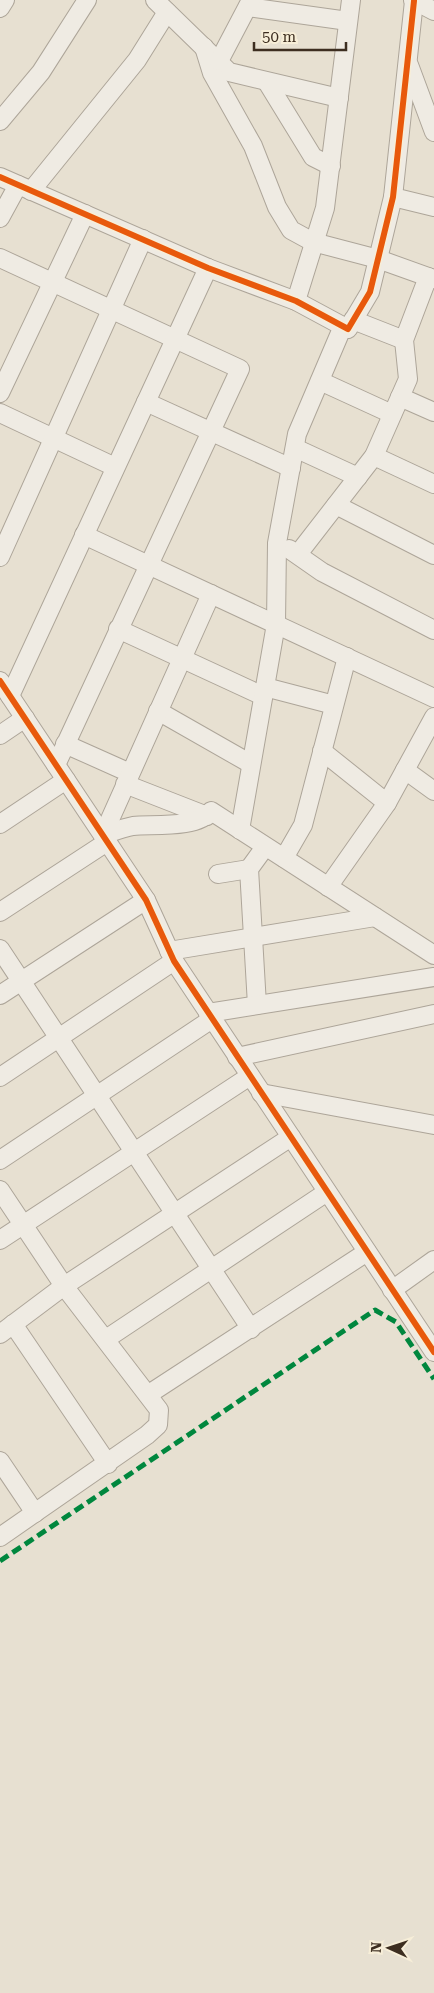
<svg xmlns="http://www.w3.org/2000/svg" width="434" height="1993" viewBox="0 0 434 1993" font-family="'Roboto Serif',serif">
<rect width="100%" height="100%" fill="#e7e0d1"/>
<g fill="none" stroke-linecap="round" stroke-linejoin="round">
<g stroke="#ada599" stroke-width="20">
<g id="minor">
<polyline points="155,0 229,72 339,98"/>
<polyline points="413,0 434,11"/>
<polyline points="248,7 348,21"/>
<polyline points="0,8 5,0"/>
<polyline points="204,47 212,73 253,146 277,207 291,230 313,242 378,259 434,279"/>
<polyline points="219,61 251,0"/>
<polyline points="409,65 434,132"/>
<polyline points="267,82 313,157 331,166"/>
<polyline points="0,121 41,72 87,0"/>
<polyline points="0,177 208,268 296,301 348,329 370,292 393,197 414,1"/>
<polyline points="31,191 137,60 167,12"/>
<polyline points="393,197 434,207"/>
<polyline points="0,218 18,185"/>
<polyline points="0,258 240,369 56,765"/>
<polyline points="296,301 325,208 351,0"/>
<polyline points="353,320 404,340"/>
<polyline points="320,381 392,414"/>
<polyline points="0,393 85,214"/>
<polyline points="400,397 434,412"/>
<polyline points="146,402 291,468"/>
<polyline points="0,413 115,467"/>
<polyline points="295,448 358,477"/>
<polyline points="374,456 434,484"/>
<polyline points="336,505 434,555"/>
<polyline points="84,535 434,698"/>
<polyline points="289,549 322,572 434,630"/>
<polyline points="298,554 374,456 408,379 404,340 428,277"/>
<polyline points="0,557 143,239"/>
<polyline points="118,629 263,696"/>
<polyline points="0,681 146,900 174,961 434,1352"/>
<polyline points="265,687 334,705"/>
<polyline points="10,696 208,268"/>
<polyline points="158,711 251,764"/>
<polyline points="0,735 25,718"/>
<polyline points="65,744 130,773"/>
<polyline points="322,751 387,803"/>
<polyline points="405,770 434,791"/>
<polyline points="125,784 207,816"/>
<polyline points="0,824 66,780"/>
<polyline points="240,830 276,624 277,543 297,434 343,326"/>
<path d="M103,835c9,-3 20,-7 30,-9 20,-2 64,3 78,-15l223,144"/>
<polyline points="103,835 211,594"/>
<polyline points="284,858 303,825 347,657"/>
<polyline points="218,874 249,869"/>
<polyline points="328,887 387,803 434,717"/>
<polyline points="0,912 107,842"/>
<polyline points="0,949 251,1329"/>
<polyline points="169,951 375,917"/>
<polyline points="0,995 146,900"/>
<polyline points="257,1005 249,869 265,847"/>
<polyline points="208,1013 434,977"/>
<polyline points="237,1057 434,1014"/>
<polyline points="0,1077 174,961"/>
<polyline points="261,1093 434,1125"/>
<polyline points="0,1160 212,1019"/>
<polyline points="0,1190 64,1286 159,1410 158,1425 147,1435 0,1537"/>
<polyline points="0,1240 250,1076"/>
<polyline points="392,1290 434,1260"/>
<polyline points="13,1324 108,1464"/>
<polyline points="0,1334 64,1286 291,1137"/>
<polyline points="106,1339 327,1192"/>
<polyline points="149,1394 367,1252"/>
<polyline points="0,1461 35,1513"/>
</g>
</g>
<use href="#minor" stroke="#efebe3" stroke-width="18"/>
<polyline stroke="#00873e" stroke-width="5" stroke-dasharray="10 5" stroke-linecap="butt" points="0,1561 375,1310 396,1322 434,1379"/>
<g stroke="#f7eed8" stroke-width="9">
<g id="cycleway">
<polyline points="0,177 208,268 296,301 348,329 370,292 393,197 414,1"/>
<polyline points="0,681 146,900 174,961 434,1352"/>
</g>
</g>
<use href="#cycleway" stroke="#e8590c" stroke-width="6"/>
</g>
<g transform="translate(389 1948) rotate(273)" stroke="#f7eed8" stroke-width="4" paint-order="stroke">
<path d="M0-4L9 19L0 12L-9 19Z" fill="#3d2e20"/>
<text y="-8" font-size="14" font-weight="bold" text-anchor="middle" fill="#3d2e20">N</text>
</g>
<path d="M254 42v8h92v-8" fill="none" stroke="#3d2e20" stroke-width="2.5"/>
<text x="262" y="42" font-size="15" fill="#3d2e20" stroke="#f7eed8" stroke-width="4" paint-order="stroke">50 m</text>
</svg>
